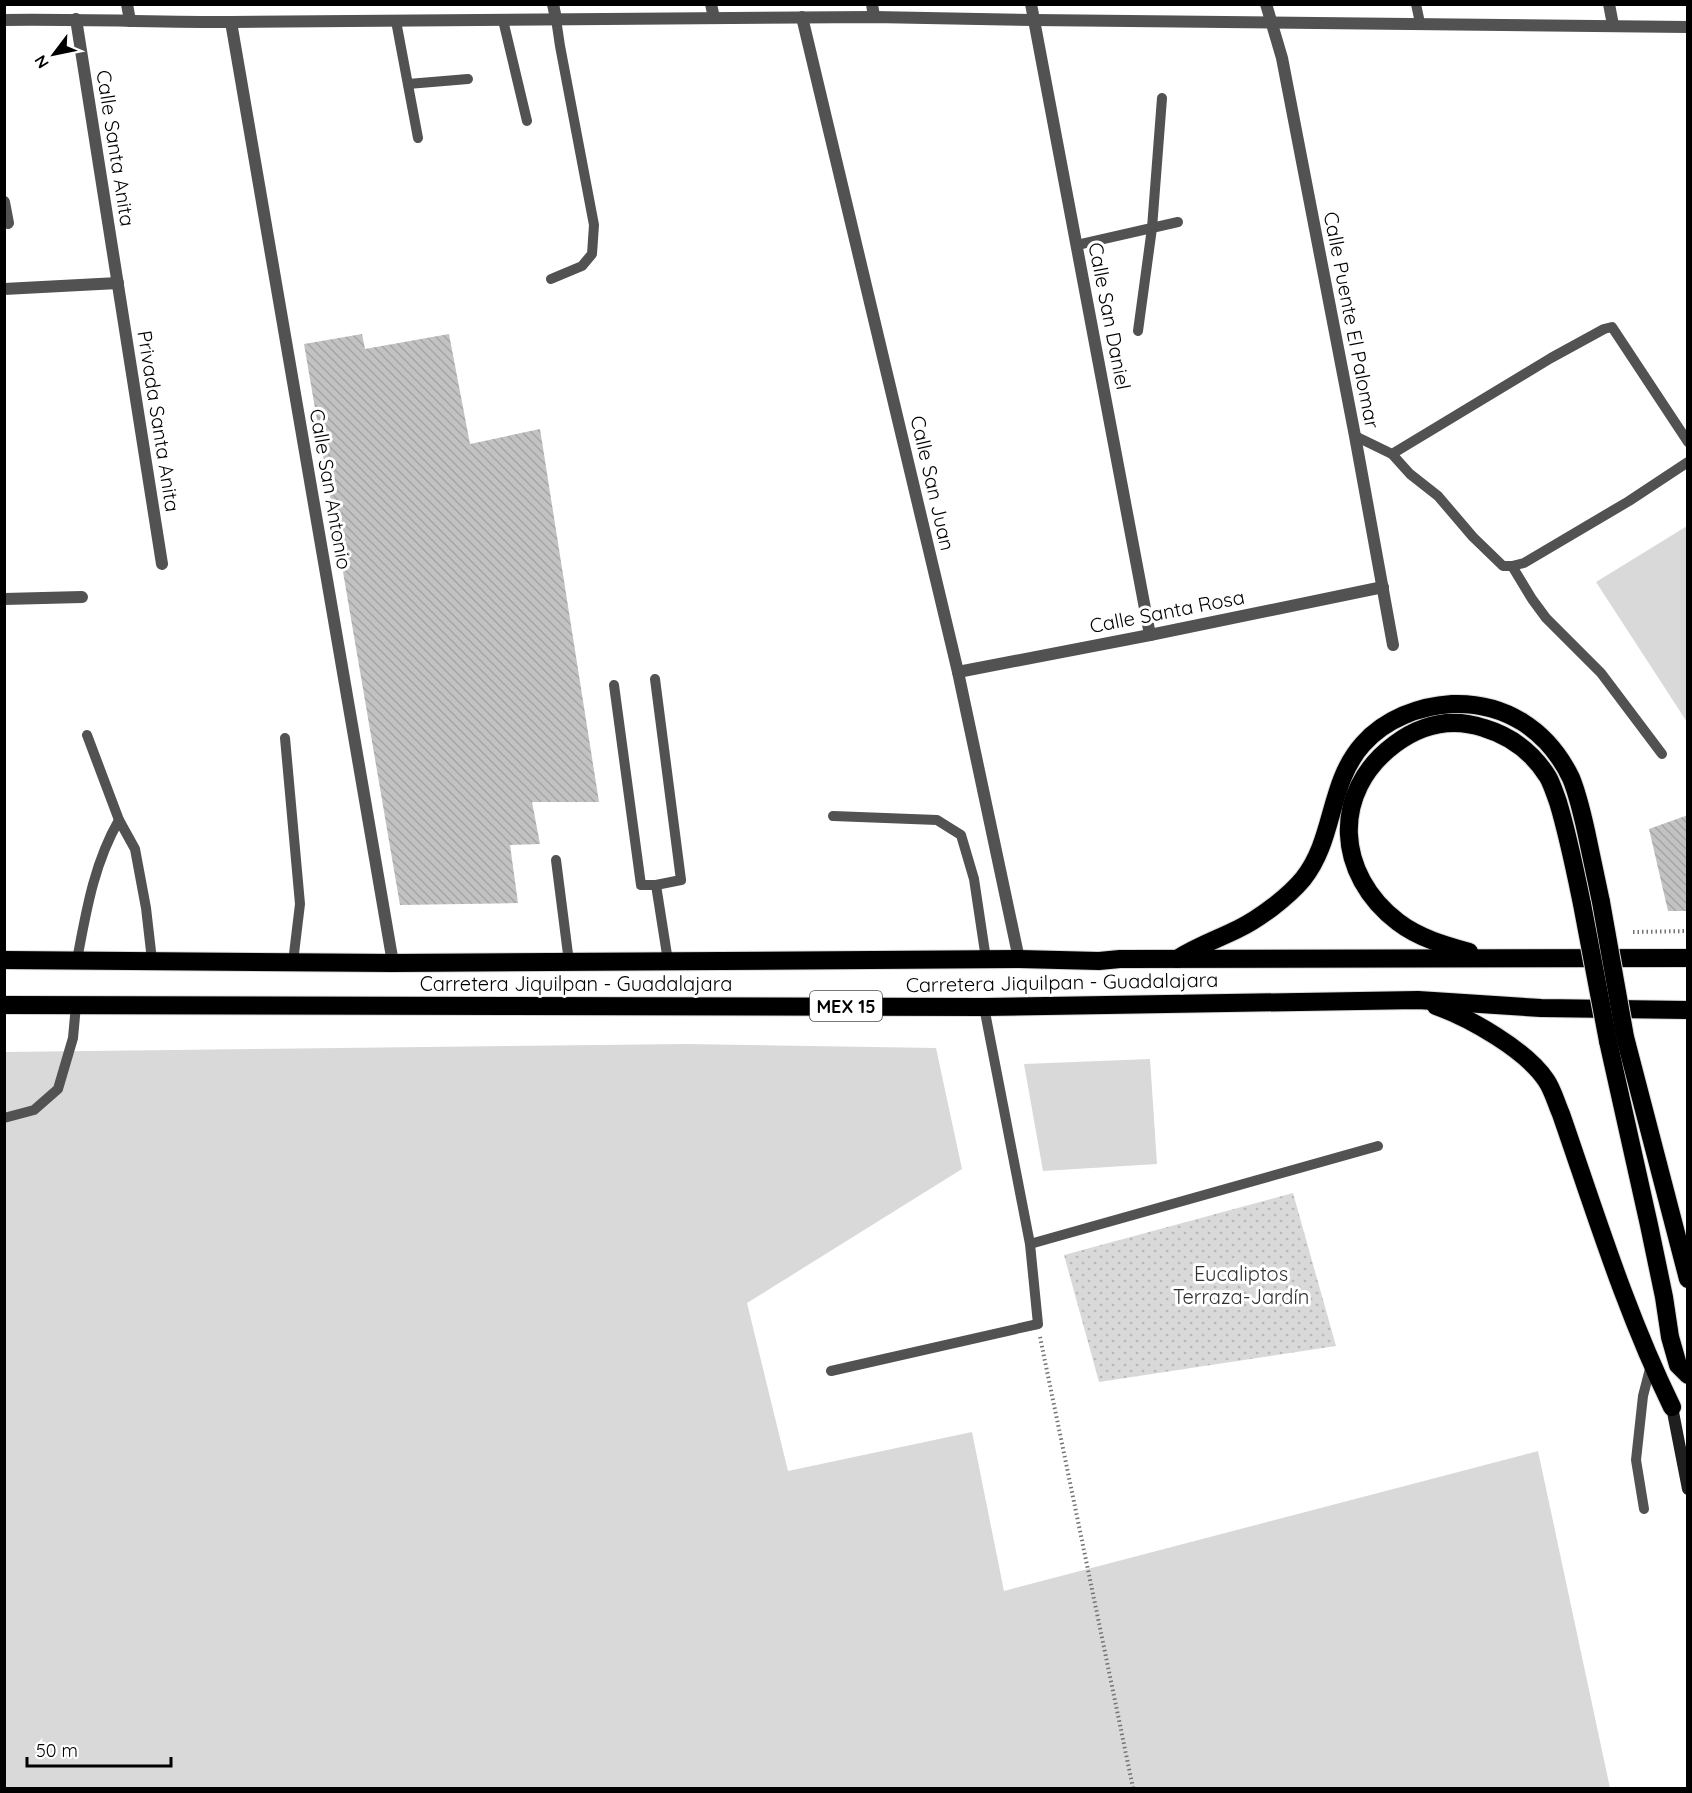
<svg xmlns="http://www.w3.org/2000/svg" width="1692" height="1793" viewBox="0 0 1692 1793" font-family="Quicksand,sans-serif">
<defs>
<pattern id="park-dots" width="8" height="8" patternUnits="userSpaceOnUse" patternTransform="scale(1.5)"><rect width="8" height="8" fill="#d9d9d9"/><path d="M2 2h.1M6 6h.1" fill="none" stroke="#b8b8b8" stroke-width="1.8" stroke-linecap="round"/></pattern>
<pattern id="building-back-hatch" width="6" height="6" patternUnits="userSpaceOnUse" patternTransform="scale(1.5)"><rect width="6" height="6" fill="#c2c2c2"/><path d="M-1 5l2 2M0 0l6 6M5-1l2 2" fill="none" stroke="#a5a5a5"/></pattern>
</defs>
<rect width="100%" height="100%" fill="#fff"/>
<g fill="#d9d9d9">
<polygon points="1687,526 1687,722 1596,582"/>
<polygon points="687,1044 936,1048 962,1169 747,1303 788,1471 972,1432 1004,1591 1538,1451 1610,1788 5,1788 4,1052"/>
<polygon points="1150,1059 1157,1164 1043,1171 1024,1064"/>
</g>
<polygon fill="url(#park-dots)" points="1293,1193 1336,1346 1099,1382 1064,1255"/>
<g fill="url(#building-back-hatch)">
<polygon points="362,334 365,349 449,334 470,444 540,429 599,802 532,802 540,844 510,845 518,903 400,905 304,344"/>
<polygon points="1688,815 1688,911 1668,911 1649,829"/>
</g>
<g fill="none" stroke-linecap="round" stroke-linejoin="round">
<g stroke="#dbdbdb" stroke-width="20">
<g id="highway">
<path d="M1469,952c-25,-7 -50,-14 -71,-30 -62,-47 -68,-130 -3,-178 27,-20 56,-27 89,-16 27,8 49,25 64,49 4,7 7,17 10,25 10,33 17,68 24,102"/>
<path d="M1177,959c20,-13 41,-20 61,-30 21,-10 50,-32 65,-50 32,-40 25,-96 60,-135 22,-25 56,-38 89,-40 53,-2 96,26 119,74 7,17 11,35 15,53 5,23 10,47 15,71"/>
<polyline points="4,960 393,963 1019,959 1099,961 1120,959 1688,958"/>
<polyline points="4,1005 984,1007 1418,1000 1541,1008 1688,1010"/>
<path d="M1436,1006c34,12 90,44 110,74 7,10 10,23 15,34 34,98 65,199 111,293"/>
<polyline points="1625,1037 1688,1279"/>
<polyline points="1608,1041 1649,1225 1664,1297 1670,1337 1678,1365 1688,1375"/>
</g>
</g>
<g stroke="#747474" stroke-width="4" stroke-dasharray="1.5 3" stroke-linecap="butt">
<polyline points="1633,932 1688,931"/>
<polyline points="1040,1337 1133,1788"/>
</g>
<g stroke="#525252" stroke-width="10">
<polyline points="1416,4 1420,23"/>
<polyline points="503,20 527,121"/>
<polyline points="396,21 418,138"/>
<polyline points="408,84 468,79"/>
<polyline points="1077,245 1178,222"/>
<polyline points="551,279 582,266 592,254 594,225 560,46 556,19"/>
<polyline points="1138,331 1152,228 1162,98"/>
<polyline points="1355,436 1392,454 1410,474 1438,496 1473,537 1503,566 1512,566 1524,563 1629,501 1688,462"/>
<polyline points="1392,454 1551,358 1604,329 1612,327 1688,442"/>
<polyline points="1512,566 1532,599 1546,618 1601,673 1662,754"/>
<polyline points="614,685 641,885 656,885 681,880 655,679"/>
<polyline points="87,735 119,820 135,849 146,908 152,960"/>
<polyline points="285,738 300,904 293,962"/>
<polyline points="833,816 937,820 961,835 974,879 986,959"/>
<polyline points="556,860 569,962"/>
<polyline points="656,885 668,961"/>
<path d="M77,960c9,-48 17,-97 42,-140"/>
<polyline points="4,1118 34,1110 58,1089 73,1038 76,1005"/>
<polyline points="1030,1244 1378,1146"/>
<polyline points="831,1371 1038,1324 1030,1244 984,1007"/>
<polyline points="1644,1509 1636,1460 1643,1396 1651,1365"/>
</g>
<g stroke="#525252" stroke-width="12">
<polyline points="127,4 130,21"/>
<polyline points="553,4 556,19"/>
<polyline points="711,4 714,18"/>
<polyline points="872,4 874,17"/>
<polyline points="1031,4 1150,635"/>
<polyline points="1266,4 1282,58 1355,436 1393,645"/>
<polyline points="1609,4 1613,25"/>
<polyline points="802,17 958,672 1019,959"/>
<polyline points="76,19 162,564"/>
<path d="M4,20c76,-1 151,2 227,2l643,-5 160,3 654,7"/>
<polyline points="231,22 393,963"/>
<polyline points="4,202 8,223"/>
<polyline points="4,289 118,283"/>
<polyline points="4,599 82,597"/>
<polyline points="958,672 1150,635 1383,587"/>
</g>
<polyline stroke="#1f1f1f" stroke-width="12" points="1672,1407 1688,1489"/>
<use href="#highway" stroke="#000" stroke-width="18"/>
<g stroke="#dbdbdb" stroke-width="20" stroke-linecap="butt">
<g id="highway-bridge">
<polyline points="1601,902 1625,1037"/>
<polyline points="1582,904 1608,1041"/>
</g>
</g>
<use href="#highway-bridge" stroke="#000" stroke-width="18"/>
</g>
<g text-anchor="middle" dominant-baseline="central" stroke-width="6" stroke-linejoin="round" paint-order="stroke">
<rect fill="#fff" stroke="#4c4c4c" stroke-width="1.5" x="810" y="991" width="72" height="30" rx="4.5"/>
<g font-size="18" font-weight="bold" fill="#000">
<text x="846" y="1006">MEX 15</text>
</g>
<g font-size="20" fill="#000" stroke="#fff">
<text transform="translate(116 148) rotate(81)">Calle Santa Anita</text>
<text transform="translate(1110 316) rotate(79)">Calle San Daniel</text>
<text transform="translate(1352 320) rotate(79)">Calle Puente El Palomar</text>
<text transform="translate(159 421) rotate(81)">Privada Santa Anita</text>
<text transform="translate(933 483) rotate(77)">Calle San Juan</text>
<text transform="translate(331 489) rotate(80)">Calle San Antonio</text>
<text transform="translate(1167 611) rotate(-11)">Calle Santa Rosa</text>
<text transform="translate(1062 982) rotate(-1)">Carretera Jiquilpan - Guadalajara</text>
<text x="576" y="983">Carretera Jiquilpan - Guadalajara</text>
</g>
<g font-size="20" fill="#303030" stroke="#fff">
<text x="1241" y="1273">Eucaliptos<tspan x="1241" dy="23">Terraza-Jardín</tspan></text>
</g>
</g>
<rect width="1692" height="1793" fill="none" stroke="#000000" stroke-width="12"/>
<g transform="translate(54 54) rotate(238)" stroke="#ffffff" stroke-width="4.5" paint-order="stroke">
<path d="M0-4.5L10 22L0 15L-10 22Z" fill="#000000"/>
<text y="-9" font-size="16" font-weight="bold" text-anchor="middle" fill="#000000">N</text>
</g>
<path d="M27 1757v9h144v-9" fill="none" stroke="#000000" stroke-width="3"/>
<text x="36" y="1757" font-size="18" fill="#000000" stroke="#ffffff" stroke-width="4.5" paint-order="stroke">50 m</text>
</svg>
